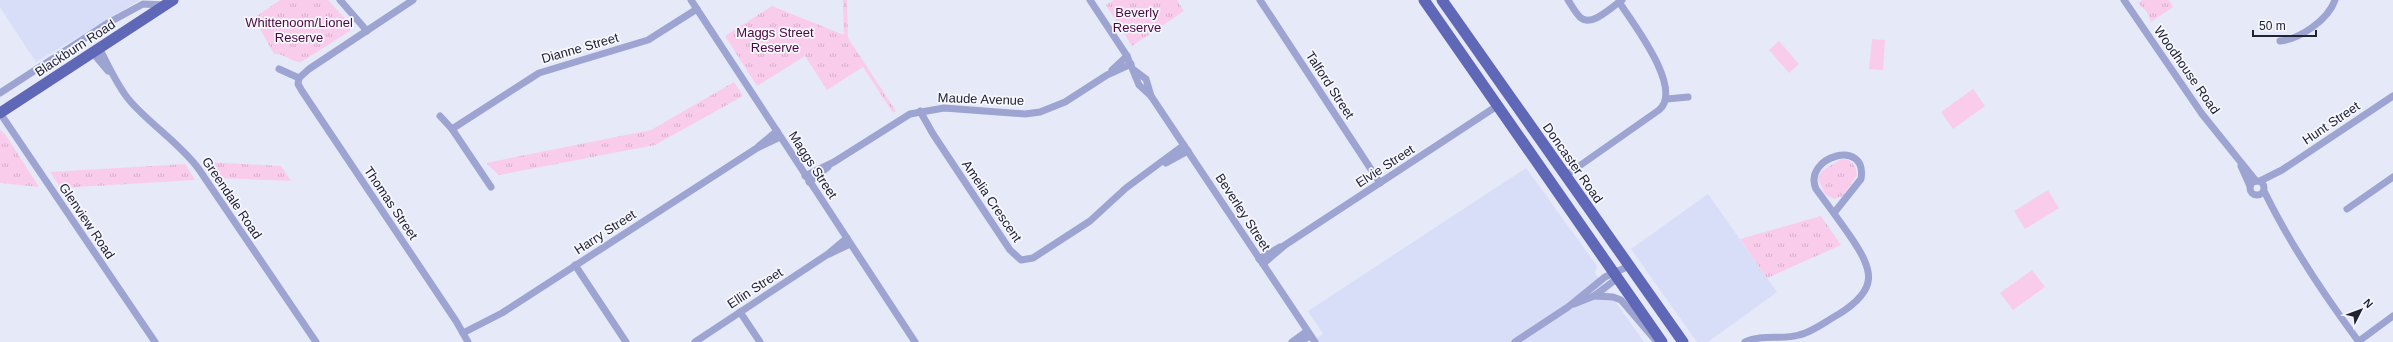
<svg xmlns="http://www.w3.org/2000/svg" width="2393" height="342" viewBox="0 0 2393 342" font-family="Arial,sans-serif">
<defs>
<pattern id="grass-tufts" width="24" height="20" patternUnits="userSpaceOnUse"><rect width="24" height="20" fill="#faccec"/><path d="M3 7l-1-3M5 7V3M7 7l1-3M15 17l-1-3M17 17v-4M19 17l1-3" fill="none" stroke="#d6afcb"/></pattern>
</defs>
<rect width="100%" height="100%" fill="#e6e9f8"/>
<g fill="#d9def8">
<polygon points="0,0 140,0 36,62 0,7"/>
<polygon points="1526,168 1597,266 1595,273 1644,342 1311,342 1323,334 1308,311"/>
<polygon points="1708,194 1777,292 1708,342 1697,342 1631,249"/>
</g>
<g fill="url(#grass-tufts)">
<path d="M280,0h48l23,25 -1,6 -49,31c-11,0 -16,-9 -27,-8l-20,-36z"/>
<polygon points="843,0 847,0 848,38 896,111 893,113 863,67 827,90 805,56 757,86 725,36 772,6 844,35"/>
<polygon points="1114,0 1177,0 1184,11 1132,46 1106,5"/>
<polygon points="2142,0 2169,0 2173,7 2151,22 2147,12 2138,3"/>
<polygon points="734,82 743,96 655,145 499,175 486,163 651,130"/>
<polygon points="0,130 5,134 39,187 0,183"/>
<path d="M1841,159c10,0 15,6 16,16l-14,21 -9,3 -9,-5 -7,-15 4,-8z"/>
<polygon points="206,162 281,166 291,181 217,178"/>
<polygon points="185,164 195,180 61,188 50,172"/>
<polygon points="1821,216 1841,245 1767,278 1740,239"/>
</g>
<g fill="#faccec">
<polygon points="1872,39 1885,40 1883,70 1869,69"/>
<polygon points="1779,41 1799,64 1789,73 1769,50"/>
<polygon points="1973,89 1985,106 1953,129 1941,112"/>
<polygon points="2048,190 2059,208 2025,229 2014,211"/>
<polygon points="2032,270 2045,287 2013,310 2000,293"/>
</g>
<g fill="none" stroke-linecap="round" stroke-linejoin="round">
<g stroke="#9da4d1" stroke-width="7">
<polyline points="340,0 367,31"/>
<polyline points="691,0 915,342"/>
<polyline points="1090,0 1127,56 1139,85 1151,96 1315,342"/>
<polyline points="1260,0 1380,183"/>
<path d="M1568,0c4,6 8,14 13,18 11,9 32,-12 41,-18"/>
<polyline points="2124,0 2202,114 2256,181"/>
<path d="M2280,41c20,-2 48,-21 55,-41"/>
<path d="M99,48c10,18 18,38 31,53 21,24 48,41 68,67l118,174"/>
<polyline points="93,53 108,71"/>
<polyline points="279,69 299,78"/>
<polyline points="1112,70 1127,56"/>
<polyline points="1134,70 1146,79 1151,96"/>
<polyline points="299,78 298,84 302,91 456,321 468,342"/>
<polyline points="299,78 309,69 413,0"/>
<polyline points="0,93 108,23 143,4 165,5"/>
<polyline points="1667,99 1688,97"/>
<polyline points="920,111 933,134 1010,250 1021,260 1033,258 1090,221 1126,188 1184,145"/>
<polyline points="0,113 155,342"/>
<polyline points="440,116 452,129 491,187"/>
<polyline points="452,129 539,73 648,40 697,9"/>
<polyline points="759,146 777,131"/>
<polyline points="1166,163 1188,151"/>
<polyline points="2241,166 2250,186"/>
<polyline points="805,176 834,162 910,114 944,108 1025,114 1040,112 1065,102 1107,75 1131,64"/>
<path d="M1565,176l94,-66c25,-21 -26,-87 -40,-108"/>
<circle cx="2257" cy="188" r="7"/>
<polyline points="2260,181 2282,170 2393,96"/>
<polyline points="809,182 828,167"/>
<path d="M2264,191c26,53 60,104 95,151"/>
<polyline points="2347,209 2393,177"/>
<polyline points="829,254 850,244"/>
<polyline points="1259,259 1280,247"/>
<polyline points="1263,264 1285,245 1497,106"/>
<polyline points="575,265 626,342"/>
<polyline points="1594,296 1613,297 1621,300 1657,342"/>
<polyline points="1574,304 1594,296 1619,277"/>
<polyline points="740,312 760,342"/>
<polyline points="463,333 502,313 757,148 780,137"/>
<polyline points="2359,341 2393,316"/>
<polyline points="695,342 828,254 847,238"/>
<polyline points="1292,342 1307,331"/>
<polyline points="1300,342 1310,336"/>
<polyline points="1515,342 1568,307 1605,277 1629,266"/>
<path d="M1745,342c17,-8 36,-2 54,-7 14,-3 27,-14 40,-21 40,-25 35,-43 11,-78 -11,-16 -23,-32 -34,-47 -14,-32 52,-52 45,-10l-27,34"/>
</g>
<g stroke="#5f67b7" stroke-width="11">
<polyline points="1424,0 1662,342"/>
<polyline points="1442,0 1683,342"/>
<polyline points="0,113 173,0"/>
</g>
</g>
<g text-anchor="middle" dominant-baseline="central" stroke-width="3.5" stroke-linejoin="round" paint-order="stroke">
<g font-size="13" fill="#4c093f" stroke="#f6f7ff">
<text x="1137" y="12">Beverly<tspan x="1137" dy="15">Reserve</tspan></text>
<text x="299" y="22">Whittenoom/Lionel<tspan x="299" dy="15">Reserve</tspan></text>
<text x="775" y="32">Maggs Street<tspan x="775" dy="15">Reserve</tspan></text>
</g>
<g font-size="13" fill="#212331" stroke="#f6f7ff">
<text transform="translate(75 48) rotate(-33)">Blackburn Road</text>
<text transform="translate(580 48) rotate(-16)">Dianne Street</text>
<text transform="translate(2187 70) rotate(55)">Woodhouse Road</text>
<text transform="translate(1330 85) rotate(57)">Talford Street</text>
<text transform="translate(981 99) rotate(2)">Maude Avenue</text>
<text transform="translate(2331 123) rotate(-34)">Hunt Street</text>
<text transform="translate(1573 163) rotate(55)">Doncaster Road</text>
<text transform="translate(813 165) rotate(57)">Maggs Street</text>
<text transform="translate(1385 166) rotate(-33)">Elvie Street</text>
<text transform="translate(232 198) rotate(56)">Greendale Road</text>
<text transform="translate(992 201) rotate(56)">Amelia Crescent</text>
<text transform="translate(391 203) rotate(56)">Thomas Street</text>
<text transform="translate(1243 212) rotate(57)">Beverley Street</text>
<text transform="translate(87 221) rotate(56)">Glenview Road</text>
<text transform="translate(605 232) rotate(-33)">Harry Street</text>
<text transform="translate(755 288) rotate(-33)">Ellin Street</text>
</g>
</g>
<g transform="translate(2361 310) rotate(48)" stroke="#f6f7ff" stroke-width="3" paint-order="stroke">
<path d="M0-3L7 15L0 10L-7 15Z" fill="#212331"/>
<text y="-6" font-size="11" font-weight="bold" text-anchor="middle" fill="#212331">N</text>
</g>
<path d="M2253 30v6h63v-6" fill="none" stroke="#212331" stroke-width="2"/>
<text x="2259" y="30" font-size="12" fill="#212331" stroke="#f6f7ff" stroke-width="3" paint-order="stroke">50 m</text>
</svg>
